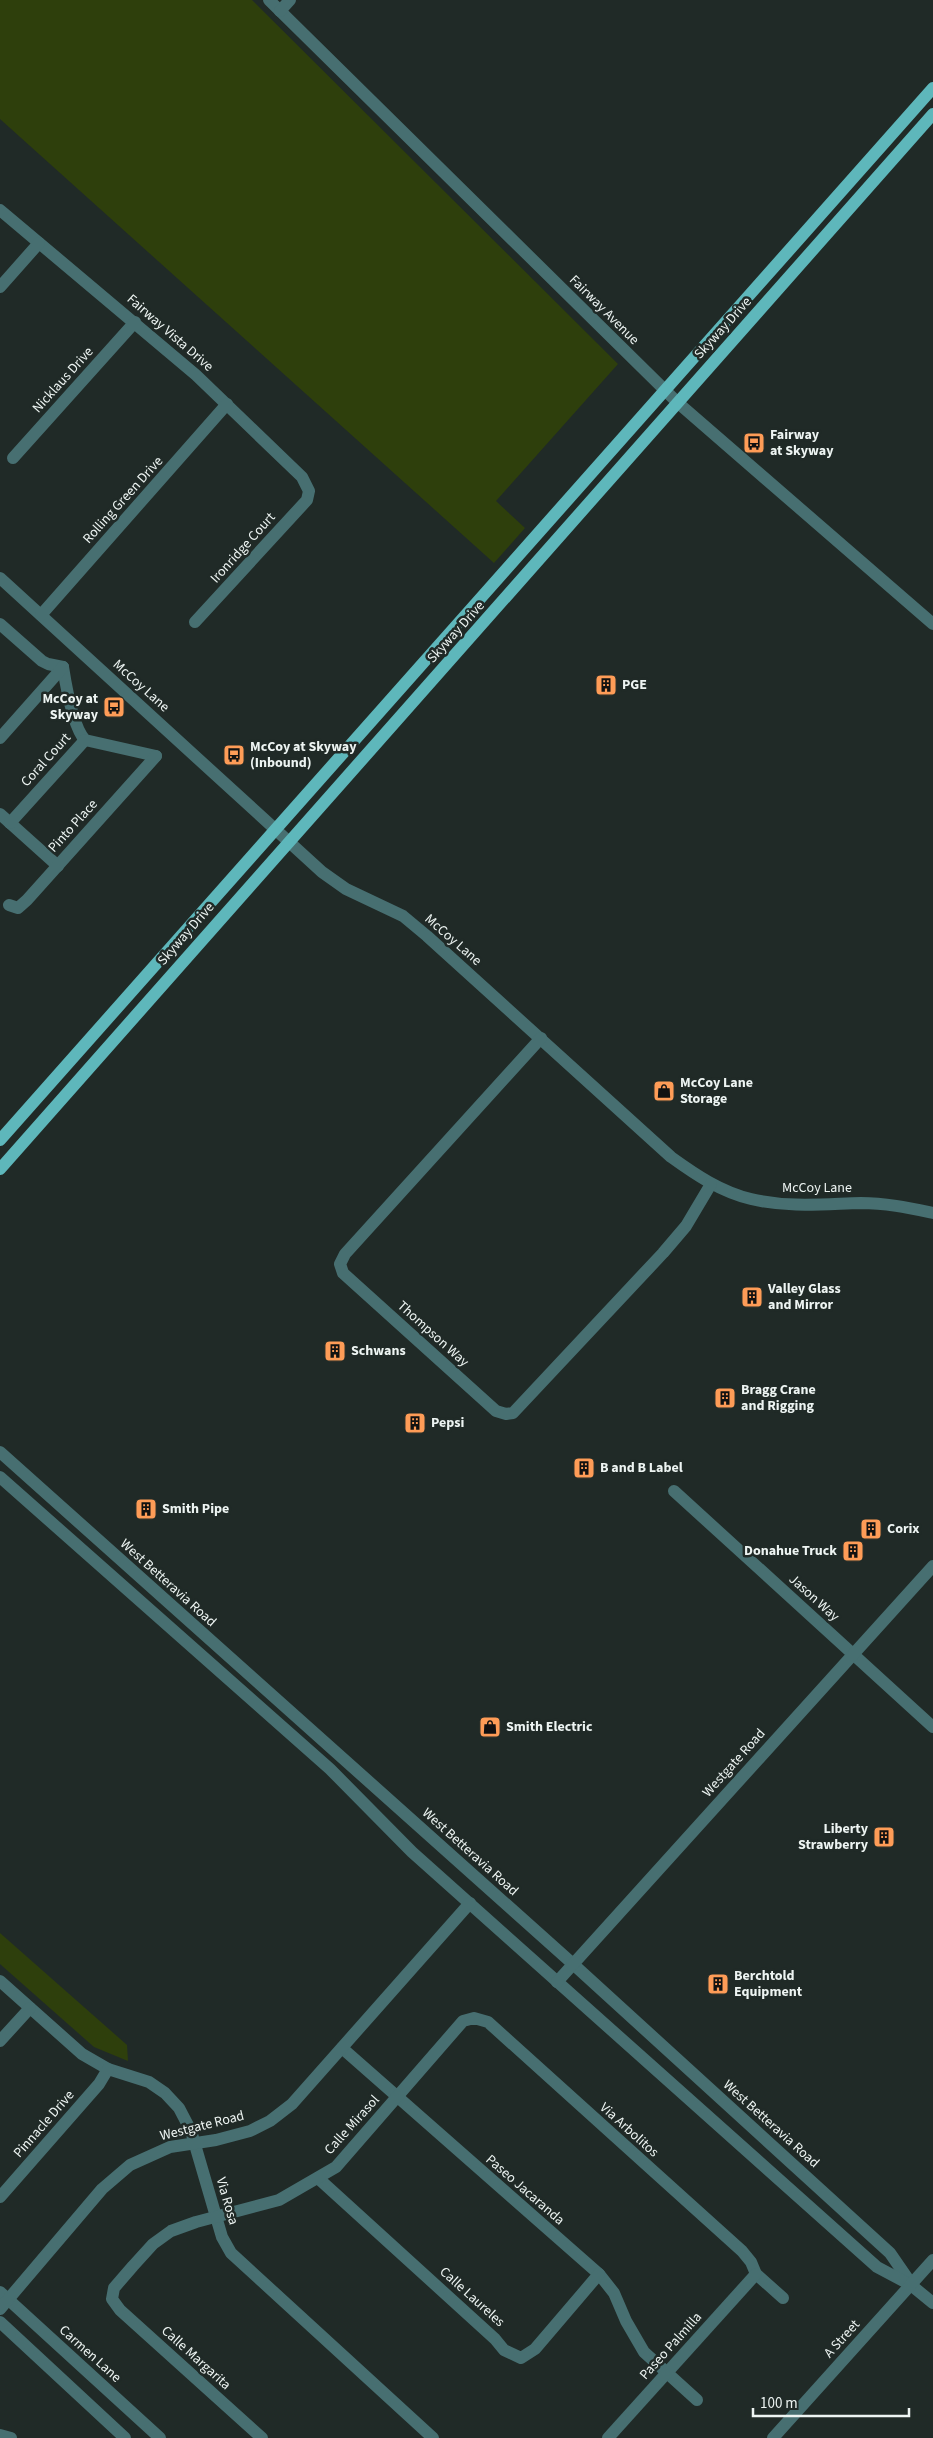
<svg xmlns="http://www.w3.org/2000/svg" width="933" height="2438" viewBox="0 0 933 2438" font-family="'Source Sans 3',sans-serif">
<rect width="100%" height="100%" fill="#202a27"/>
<g fill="#2e3f0c">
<polygon points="0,0 252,0 618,364 496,501 525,528 494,563 0,119"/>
<polygon points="0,1933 127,2045 128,2061 94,2047 0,1964"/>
</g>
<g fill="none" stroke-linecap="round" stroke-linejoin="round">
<g stroke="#476f71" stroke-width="12">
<polyline points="269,0 677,402 933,624"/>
<polyline points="280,11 290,0"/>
<polyline points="0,210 196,375 302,477 309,491 307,500 195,622"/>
<polyline points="0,287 39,243"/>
<polyline points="13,458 135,322"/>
<path d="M0,578l322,294 24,17 57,27 24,20 244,221c25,18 50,35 80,42 38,9 73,5 110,4 25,0 48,5 72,10"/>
<polyline points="41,615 227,404"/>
<polyline points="0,624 42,661 48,664 63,667"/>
<path d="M63,667c3,19 10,60 22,73l71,16"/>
<polyline points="0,738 63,667"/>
<polyline points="0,814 58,866"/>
<polyline points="10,823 85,740"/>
<polyline points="9,905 18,908 27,900 156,756"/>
<polyline points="541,1038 345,1254 340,1264 343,1273 496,1411 506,1414 513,1413 663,1253 686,1226 711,1184"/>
<polyline points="0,1452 573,1964 890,2253 910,2282"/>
<polyline points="0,1477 330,1769 412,1852 877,2267 911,2285 933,2303"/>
<polyline points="674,1491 933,1727"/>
<polyline points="0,1981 82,2054 108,2069 149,2082 165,2093 179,2108 191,2131 222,2237 231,2253 433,2438"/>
<polyline points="557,1982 933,1566"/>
<polyline points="0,2041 30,2008"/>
<polyline points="342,2048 599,2274 614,2293 626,2321 644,2352 697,2400"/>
<polyline points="319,2179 495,2339 504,2350 521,2358 535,2349 599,2274"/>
<polyline points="0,2197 99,2084 108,2069"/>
<polyline points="0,2292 160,2438"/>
<polyline points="0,2309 102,2189 130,2165 170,2147 216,2140 250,2131 270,2121 292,2104 470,1903"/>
<polyline points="0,2322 125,2438"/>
<polyline points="0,2435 11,2438"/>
<polyline points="262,2438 120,2310 112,2299 114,2288 133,2266 153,2244 171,2231 196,2222 279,2200 336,2167 463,2021 474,2018 488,2022 742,2251 751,2262 756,2274 783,2298"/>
<polyline points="608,2438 756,2274"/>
<polyline points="773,2438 933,2260"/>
</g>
<g stroke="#5eb7bb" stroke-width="12">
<polyline points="0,1140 933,88"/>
<polyline points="0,1169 933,114"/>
</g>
</g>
<defs>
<g id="bus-square" transform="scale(1.125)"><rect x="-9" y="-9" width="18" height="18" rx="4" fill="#fe9c57" stroke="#202a27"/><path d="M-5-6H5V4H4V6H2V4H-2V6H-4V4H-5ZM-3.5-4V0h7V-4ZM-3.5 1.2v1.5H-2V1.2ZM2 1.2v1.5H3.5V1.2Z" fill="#111"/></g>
<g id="building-square" transform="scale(1.125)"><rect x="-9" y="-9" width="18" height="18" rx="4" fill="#fe9c57" stroke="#202a27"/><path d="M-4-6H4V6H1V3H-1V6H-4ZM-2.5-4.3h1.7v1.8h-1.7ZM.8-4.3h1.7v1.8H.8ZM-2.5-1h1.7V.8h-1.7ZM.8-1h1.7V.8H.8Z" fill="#111"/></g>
<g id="shop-square" transform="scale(1.125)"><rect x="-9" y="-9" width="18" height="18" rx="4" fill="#fe9c57" stroke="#202a27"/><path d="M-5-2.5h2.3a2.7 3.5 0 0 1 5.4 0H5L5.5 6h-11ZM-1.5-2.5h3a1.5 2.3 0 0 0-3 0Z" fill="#111"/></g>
</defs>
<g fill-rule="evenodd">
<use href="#bus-square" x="754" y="443"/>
<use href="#building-square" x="606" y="685"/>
<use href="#bus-square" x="114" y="707"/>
<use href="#bus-square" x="234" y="755"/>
<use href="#shop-square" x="664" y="1091"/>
<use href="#building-square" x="752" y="1297"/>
<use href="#building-square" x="335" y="1351"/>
<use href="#building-square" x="725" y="1398"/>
<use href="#building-square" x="415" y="1423"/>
<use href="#building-square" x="584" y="1468"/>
<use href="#building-square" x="146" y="1509"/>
<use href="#building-square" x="871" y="1529"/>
<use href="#building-square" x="853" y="1551"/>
<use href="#shop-square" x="490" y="1727"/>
<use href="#building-square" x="884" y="1837"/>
<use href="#building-square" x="718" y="1984"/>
</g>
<g text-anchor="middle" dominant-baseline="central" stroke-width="5" stroke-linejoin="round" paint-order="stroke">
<g font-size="14" fill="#edf4f2" stroke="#202a27">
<text transform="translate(604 310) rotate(45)">Fairway Avenue</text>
<text transform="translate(723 328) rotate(-48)">Skyway Drive</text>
<text transform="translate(170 333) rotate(41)">Fairway Vista Drive</text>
<text transform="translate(63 380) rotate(-48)">Nicklaus Drive</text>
<text transform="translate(123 500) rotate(-48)">Rolling Green Drive</text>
<text transform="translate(243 548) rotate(-48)">Ironridge Court</text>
<text transform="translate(456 632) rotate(-48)">Skyway Drive</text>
<text transform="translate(141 686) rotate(42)">McCoy Lane</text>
<text transform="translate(46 760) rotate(-48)">Coral Court</text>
<text transform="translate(73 826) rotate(-48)">Pinto Place</text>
<text transform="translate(186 934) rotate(-49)">Skyway Drive</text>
<text transform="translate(453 940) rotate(41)">McCoy Lane</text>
<text x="817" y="1188">McCoy Lane</text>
<text transform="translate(433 1334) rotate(42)">Thompson Way</text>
<text transform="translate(168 1583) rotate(42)">West Betteravia Road</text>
<text transform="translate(814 1598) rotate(42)">Jason Way</text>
<text transform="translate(734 1763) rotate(-48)">Westgate Road</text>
<text transform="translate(470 1852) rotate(42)">West Betteravia Road</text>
<text transform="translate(44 2124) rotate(-49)">Pinnacle Drive</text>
<text transform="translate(771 2124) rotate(42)">West Betteravia Road</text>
<text transform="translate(352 2125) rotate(-48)">Calle Mirasol</text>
<text transform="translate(202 2126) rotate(-14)">Westgate Road</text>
<text transform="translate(629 2130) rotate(42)">Via Arbolitos</text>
<text transform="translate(525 2190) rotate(41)">Paseo Jacaranda</text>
<text transform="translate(227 2201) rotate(74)">Via Rosa</text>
<text transform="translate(472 2297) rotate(42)">Calle Laureles</text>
<text transform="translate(842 2339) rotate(-48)">A Street</text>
<text transform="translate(671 2346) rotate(-48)">Paseo Palmilla</text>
<text transform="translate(90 2354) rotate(42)">Carmen Lane</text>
<text transform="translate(196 2358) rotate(42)">Calle Margarita</text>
</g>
<g font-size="14" font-weight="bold" fill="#edf4f2" stroke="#202a27" text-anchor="start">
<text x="770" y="435">Fairway<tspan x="770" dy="16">at Skyway</tspan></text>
<text x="622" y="685">PGE</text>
<text x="98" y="699" text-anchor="end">McCoy at<tspan x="98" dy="16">Skyway</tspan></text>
<text x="250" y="747">McCoy at Skyway<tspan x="250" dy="16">(Inbound)</tspan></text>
<text x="680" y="1083">McCoy Lane<tspan x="680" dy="16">Storage</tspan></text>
<text x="768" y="1289">Valley Glass<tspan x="768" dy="16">and Mirror</tspan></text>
<text x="351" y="1351">Schwans</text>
<text x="741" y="1390">Bragg Crane<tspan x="741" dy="16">and Rigging</tspan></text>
<text x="431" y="1423">Pepsi</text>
<text x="600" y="1468">B and B Label</text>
<text x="162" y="1509">Smith Pipe</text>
<text x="887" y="1529">Corix</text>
<text x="837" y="1551" text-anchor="end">Donahue Truck</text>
<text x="506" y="1727">Smith Electric</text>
<text x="868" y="1829" text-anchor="end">Liberty<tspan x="868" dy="16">Strawberry</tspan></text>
<text x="734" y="1976">Berchtold<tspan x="734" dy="16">Equipment</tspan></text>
</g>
</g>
<path d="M753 2408v8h156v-8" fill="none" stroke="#edf4f2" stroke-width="2.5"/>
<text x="760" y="2408" font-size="15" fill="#edf4f2" stroke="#202a27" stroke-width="4" paint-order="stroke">100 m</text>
</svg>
